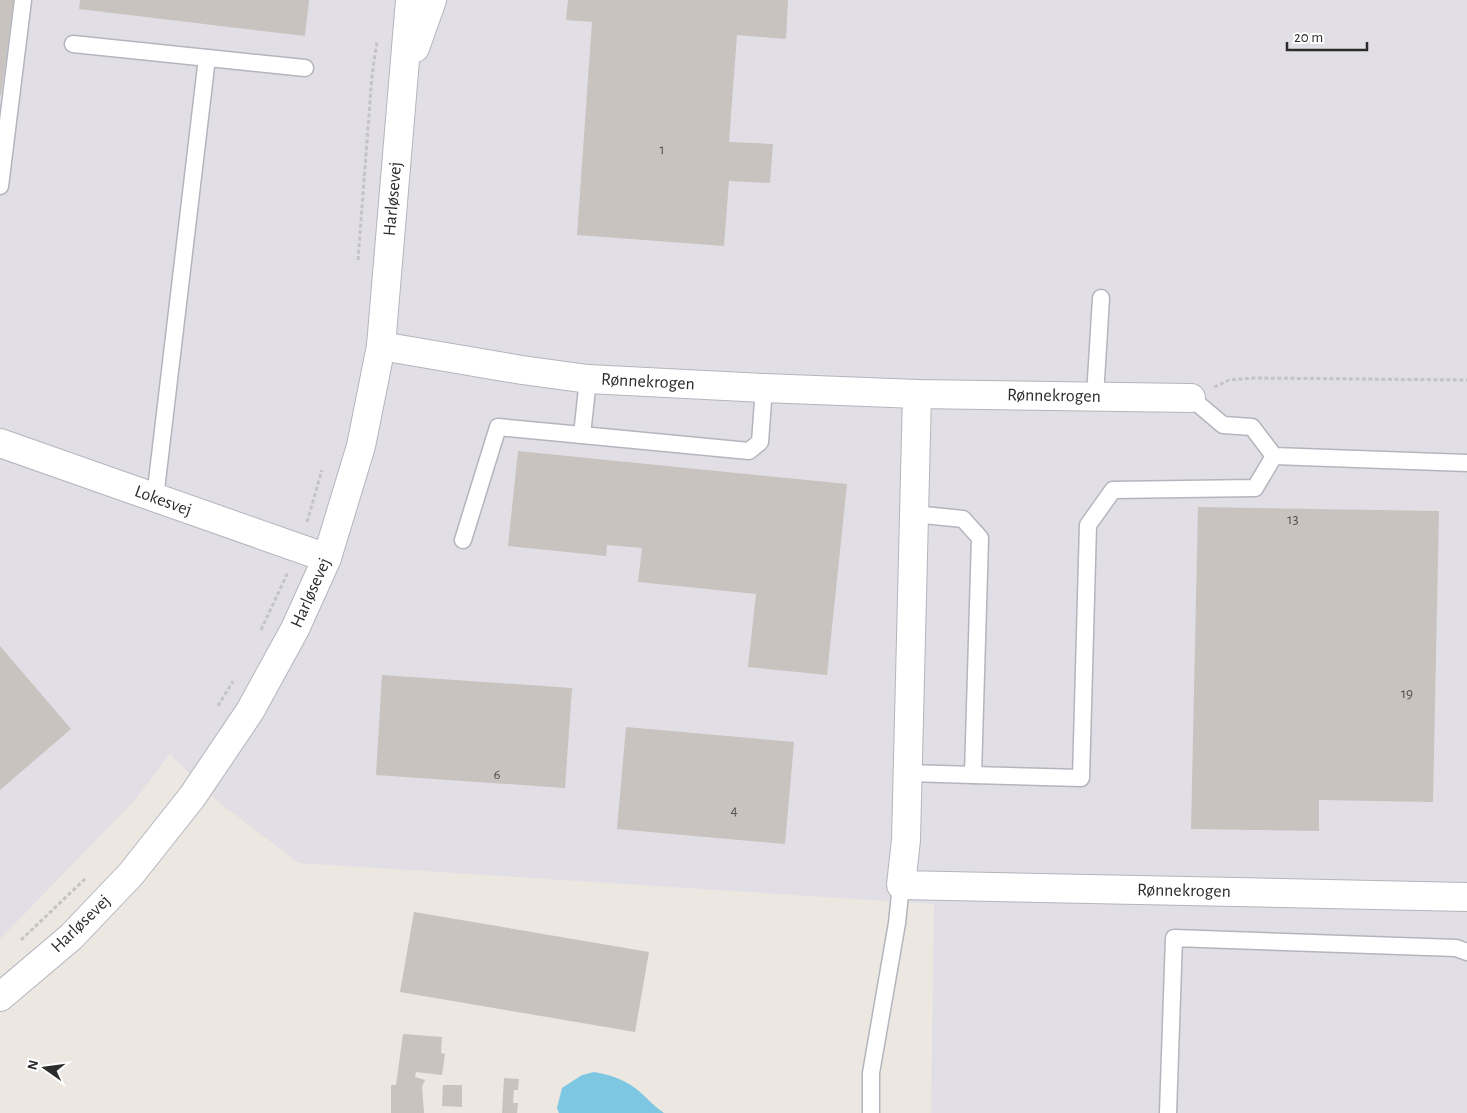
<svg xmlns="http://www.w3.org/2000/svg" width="1467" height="1113" viewBox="0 0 1467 1113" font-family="'Alegreya Sans',sans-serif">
<rect width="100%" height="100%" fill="#ece7e0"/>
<polygon fill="#e1dfe5" points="0,0 1467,0 1467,1113 931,1113 934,904 299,863 217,801 170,754 134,801 0,939"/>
<path fill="#7ec7e2" d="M594,1072c18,3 32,8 46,20 8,7 15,15 24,21h-105l-2,-5 5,-20 20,-13z"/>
<g fill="#c8c3bf">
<polygon points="0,0 14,0 1,95 0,95"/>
<polygon points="80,0 309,0 305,36 79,9"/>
<polygon points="568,0 788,0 786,39 737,35 729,142 773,144 770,183 729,181 724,246 577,235 592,22 566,20"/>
<polygon points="518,451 847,484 827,675 748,667 756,594 638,582 642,548 607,545 606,556 508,546"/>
<polygon points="1198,507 1439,511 1433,802 1319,800 1319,831 1191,829"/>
<polygon points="0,646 71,729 0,790"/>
<polygon points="382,675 572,688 565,788 376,775"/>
<polygon points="626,727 794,742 785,844 617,829"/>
<polygon points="414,912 649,952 635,1032 400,992"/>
<polygon points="403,1034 442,1037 441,1053 445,1054 442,1075 416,1072 415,1077 425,1080 422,1087 424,1113 391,1113 391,1085 396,1085"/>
<polygon points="504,1078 519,1079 518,1090 514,1090 513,1103 518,1103 517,1113 502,1113"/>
<polygon points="443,1085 462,1085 462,1107 442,1106"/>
</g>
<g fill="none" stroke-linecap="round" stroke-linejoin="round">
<g stroke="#b3b5be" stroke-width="19">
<g id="lane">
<polyline points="73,44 305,68"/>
<polyline points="0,186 23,0"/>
<polyline points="588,379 582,435 749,451 760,442 764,388"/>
<polyline points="1095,396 1101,298"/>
<polyline points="1191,398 1223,425 1252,427 1274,456 1467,463"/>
<polyline points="155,498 207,58"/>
<polyline points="463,540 498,427 582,435"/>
<polyline points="908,773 973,775 980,538 963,519 914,514"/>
<polyline points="973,775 1081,778 1088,525 1113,490 1255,488 1274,456"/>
<polyline points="871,1113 871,1073 897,923 901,885"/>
<polyline points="1168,1113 1174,938 1456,948 1467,952"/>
</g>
</g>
<g stroke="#b3b5be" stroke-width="30">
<g id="street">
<polyline points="381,346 522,370 588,379 764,388 917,394 1191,398"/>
<polyline points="917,394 906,840 901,885 1467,897"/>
<polyline points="0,443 327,558"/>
</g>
</g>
<g stroke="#b3b5be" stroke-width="30">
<g id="secondary">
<polyline points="415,48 432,0"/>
<polyline points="0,997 71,937 131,874 192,797 250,711 295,629 327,558 361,446 381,346 410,0"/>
</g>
</g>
<g stroke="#c4c4c4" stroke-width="3" stroke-dasharray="4 2.5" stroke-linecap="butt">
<polyline points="358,260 372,75 377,42"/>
<polyline points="1214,387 1229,380 1255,378 1467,380"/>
<polyline points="307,522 322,470"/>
<polyline points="261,630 288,572"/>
<polyline points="218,706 233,681"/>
<polyline points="21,940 85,879"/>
</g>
<use href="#lane" stroke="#fff" stroke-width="16"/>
<use href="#street" stroke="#fff" stroke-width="28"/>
<use href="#secondary" stroke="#fff" stroke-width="28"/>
</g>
<g text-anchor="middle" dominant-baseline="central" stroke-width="4.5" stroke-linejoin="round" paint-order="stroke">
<g font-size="15" fill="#535251">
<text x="662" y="149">1</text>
<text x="1293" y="519">13</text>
<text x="1407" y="693">19</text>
<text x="497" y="774">6</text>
<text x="734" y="810">4</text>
</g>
<g font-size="18" fill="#2c2c2c" stroke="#fff">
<text transform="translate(393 199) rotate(-85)">Harløsevej</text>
<text transform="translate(648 382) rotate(3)">Rønnekrogen</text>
<text transform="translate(1054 396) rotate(1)">Rønnekrogen</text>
<text transform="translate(163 501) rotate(20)">Lokesvej</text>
<text transform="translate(311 593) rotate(-66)">Harløsevej</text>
<text transform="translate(1184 891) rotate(1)">Rønnekrogen</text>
<text transform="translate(81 924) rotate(-44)">Harløsevej</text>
</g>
</g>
<g transform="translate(45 1068) rotate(284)" stroke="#ffffff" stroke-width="4" paint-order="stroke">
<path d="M0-4L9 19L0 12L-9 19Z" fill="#2c2c2c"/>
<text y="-8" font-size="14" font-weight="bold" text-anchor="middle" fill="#2c2c2c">N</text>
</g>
<path d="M1287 42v8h80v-8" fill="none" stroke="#2c2c2c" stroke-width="2.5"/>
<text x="1294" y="42" font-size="15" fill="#2c2c2c" stroke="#ffffff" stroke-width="4" paint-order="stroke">20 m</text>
</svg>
